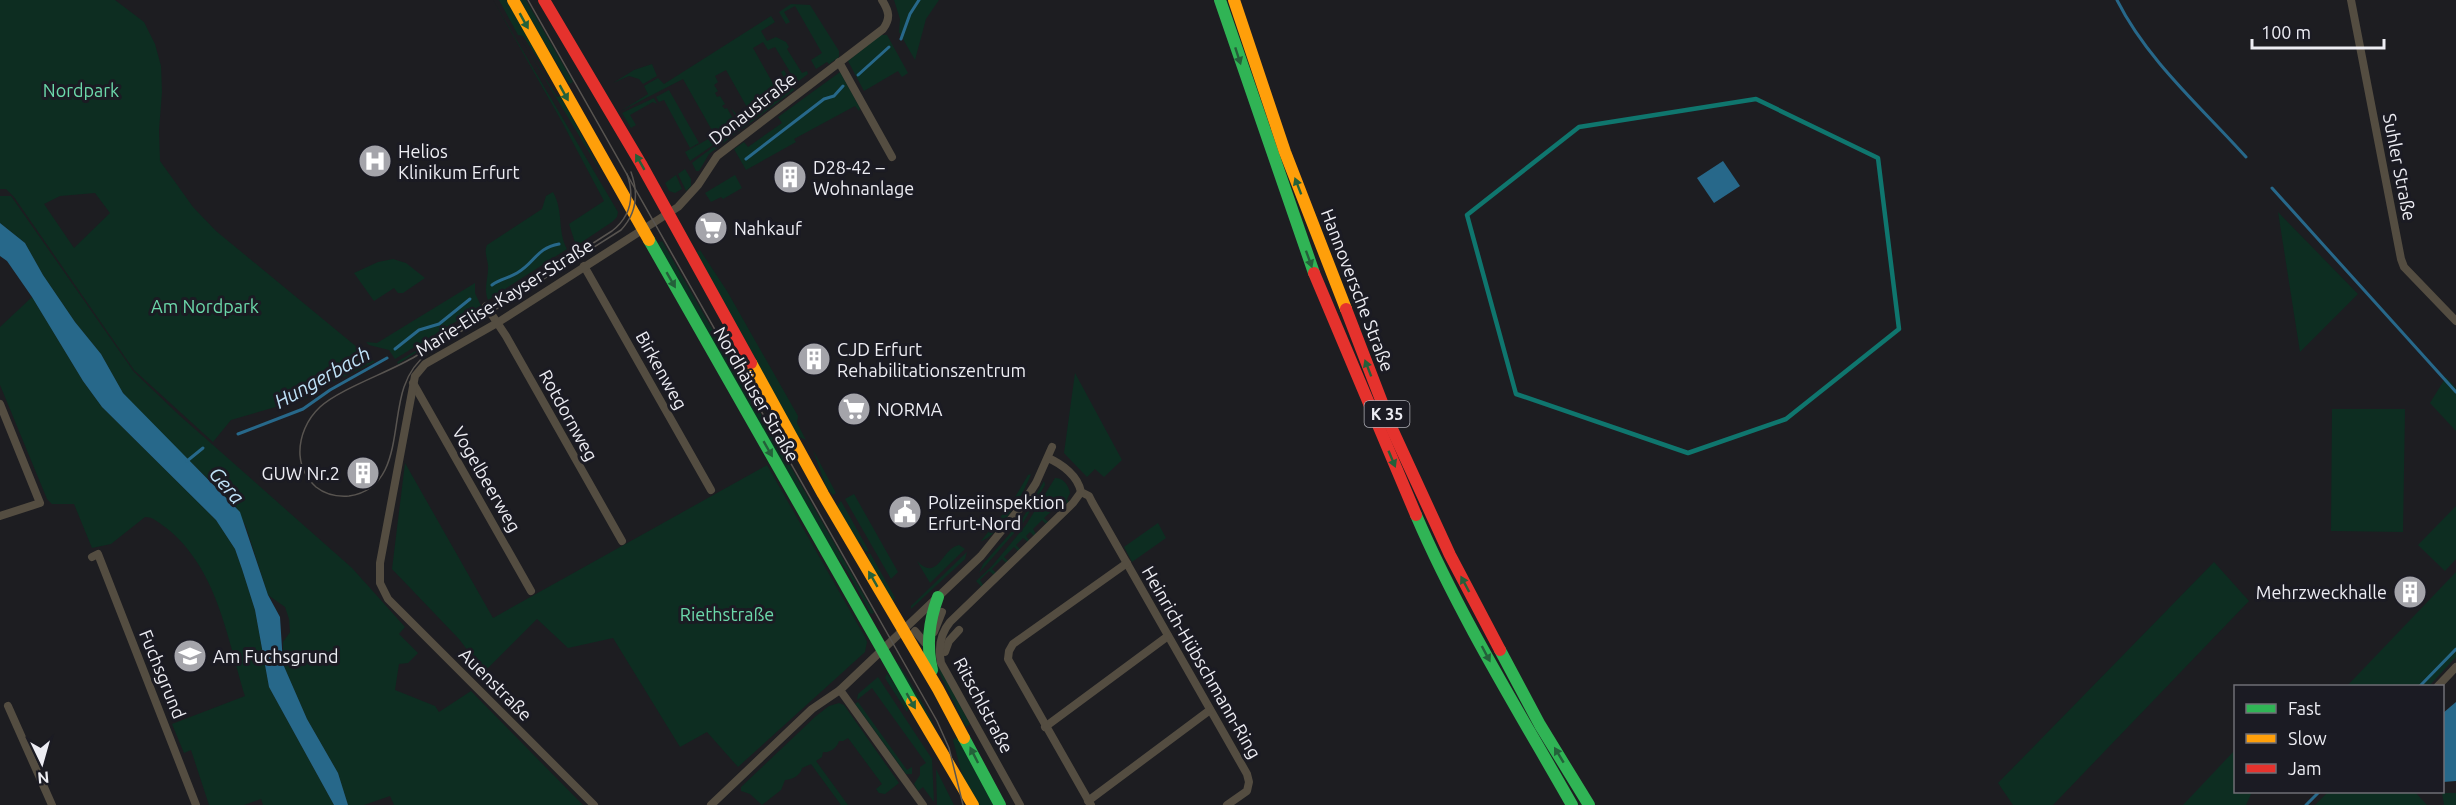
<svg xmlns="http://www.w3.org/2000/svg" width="2456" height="805" viewBox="0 0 2456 805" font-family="Ubuntu,sans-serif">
<rect width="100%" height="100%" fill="#1d1d21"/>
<g fill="#0d2d21" fill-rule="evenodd">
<path d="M0,0h115l29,22 11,22 6,22 1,26 -3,38 1,31 33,46 23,24 159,131 -57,27 -12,9 -75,22 -18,22 -79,-72 -120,-173 -8,-8h-6zM95,193l15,20 -36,35 -30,-44 16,-8z"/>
<polygon points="493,0 618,212 617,217 612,222 576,246 569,224 604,201 562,122"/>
<polygon points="499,0 508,0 554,84 523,36 518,35"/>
<polygon points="519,0 526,0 573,82 569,84"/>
<polygon points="894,0 939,0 926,19 915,60 899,32 900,19"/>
<polygon points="791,4 810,5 839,51 839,57 829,64 827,62 816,69 811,60 822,53 795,6 784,12 790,22 786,24 779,12"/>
<polygon points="771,16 775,22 761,31 767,41 776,37 786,42 789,47 787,49 802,73 807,71 808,74 796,83 797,79 795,76 793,77 775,47 768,50 763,42 753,48 775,87 786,81 781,72 784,70 793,86 740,125 731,108 737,115 748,109 726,70 715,76 718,82 714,85 718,91 715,93 717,97 720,96 725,104 722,106 725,109 727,108 738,127 718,141 683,79 621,111 648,94 644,86 658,78 664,84"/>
<polygon points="881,35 887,35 908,73 902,77 898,71 864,91 848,61"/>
<polygon points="522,41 557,97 561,96 604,177"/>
<polygon points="652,64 657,76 643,84 639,79 629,76 613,83 634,70"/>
<polygon points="840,72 860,108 859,111 855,106 794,139 796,142 746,170 734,149 744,142 748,147 782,123 778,117"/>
<polygon points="793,88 794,90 742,129 741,127"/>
<polygon points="669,90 699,143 690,148 664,100 659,102 656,97"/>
<polygon points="654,98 657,104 653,102 630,115 636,125 631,128 622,113"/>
<polygon points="739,128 740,130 709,154 699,171 696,171 692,163"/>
<polygon points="712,137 716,143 690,161 685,152"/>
<polygon points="685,169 691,179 691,186 686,191 678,174"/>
<polygon points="676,175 682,189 675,193 669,191 665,183"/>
<polygon points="735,175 742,188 723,199 721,197 711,202 705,193"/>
<path d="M553,192c11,20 4,38 14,57l-79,51c-5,-12 1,-23 0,-35 -1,-8 -4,-13 -1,-20l55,-36 4,-13z"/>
<polygon points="0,196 11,196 134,372 179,415 352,568 405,627 399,634 418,653 408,663 399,664 395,690 435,706 439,712 471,691 583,805 394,805 390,796 364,805 348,805 338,773 307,719 283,664 283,642 290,632 289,619 285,607 268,595 246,527 235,505 141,414 123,393 101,354 75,322 43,275 25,243 0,223"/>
<polygon points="2278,212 2358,294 2300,352"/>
<polygon points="662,241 874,613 871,614 847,571 826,542 656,244"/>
<polygon points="700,250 727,291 798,416 797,423 806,440 797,436 696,252"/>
<polygon points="393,259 406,263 425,278 403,293 398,293 394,288 374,301 354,273 378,262"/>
<polygon points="475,283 475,293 481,306 395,359 389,350 369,345 366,342 377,343"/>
<path d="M32,297l51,84 19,26 114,113 19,29 7,20 13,41 14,77 65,118h-71l-2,-6 -17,6h-35l-18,-55 -7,3 -12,-29 73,-28c-18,-59 -28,-129 -80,-169 -7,-5 -12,-10 -20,-10l-34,27 -19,4 -18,-44h-22l-5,-5 -47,-114v-58z"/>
<polygon points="474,316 398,364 397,362"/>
<polygon points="1075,373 1122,460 1104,477 1095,469 1087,477 1064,453"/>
<polygon points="2446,377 2456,388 2456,431 2430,403"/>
<polygon points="2332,409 2405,409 2403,532 2331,531"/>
<polygon points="813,450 836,493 833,495 826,487"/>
<polygon points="405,463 493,618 767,465 865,637 867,642 865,652 738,767 707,732 680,747 613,638 568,648 537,619 484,672 459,639 392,569"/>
<path d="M1031,474c-6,18 -33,63 -50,67l30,-37 17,-29z"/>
<path d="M1055,478c8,-1 14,8 15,15l-3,6 2,3 -1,2 -6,-5 -5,5 5,5 -4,3 -4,-3 -10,9 4,4 -2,2 -4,-4 -9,9 3,5 -2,2 -4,-4 -4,4 3,4 -1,2 -5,-4 -7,7 4,4 -2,2 -4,-4 -10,10 4,4 -2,2 -4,-4 -10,10 4,4 -2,2 -5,-4 -9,9 3,5 -1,2 -6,-6 16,-15 34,-41z"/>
<polygon points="1044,481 1045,485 1023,523 979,573 983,564 1021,521"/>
<polygon points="854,494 898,572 891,579 845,499"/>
<polygon points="841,501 869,551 866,552 860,542 858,543 837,506"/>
<polygon points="2456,506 2456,559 2445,571 2418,545"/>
<polygon points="1158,523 1166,538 1132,562 1124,547"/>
<path d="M959,545l6,4 -35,34 -13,-22c21,22 25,-13 42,-16z"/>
<polygon points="967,552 965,559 911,609 911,606"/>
<polygon points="870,553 893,594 895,598 892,602 868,560 869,559 867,554"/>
<polygon points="2214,562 2249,601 2053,805 2013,805 1998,783"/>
<polygon points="2456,572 2456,657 2429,686 2347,686"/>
<path d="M895,661l4,3c10,17 38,59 39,76z"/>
<polygon points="937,663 970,724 966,727 935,664"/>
<polygon points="887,673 909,707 907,712 885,678"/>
<polygon points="878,677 932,759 934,802 923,787 918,791 914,784 920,775 920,767 926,763 872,688 857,700 858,694"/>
<polygon points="858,702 907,770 912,767 912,774 906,774 855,704"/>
<path d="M839,703l5,2 55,78 -14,11 -6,-1 -3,-4 6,-5 -34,-46 -5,3h-4c-2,7 -9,12 -16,11l-1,5 -6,4 32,44h-7l-30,-41 -9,4c-1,7 -10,12 -17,12l-4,10 -19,15 -12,-11 -9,-3v-4l75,-71 13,-10z"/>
<polygon points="959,736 994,805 979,805 964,783 953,740"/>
<polygon points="2235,750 2236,792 2252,792 2246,805 2183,805"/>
<polygon points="936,769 954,805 937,805"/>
<polygon points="2328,792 2415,792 2427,805 2315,805"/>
<polygon points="2442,793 2456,793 2456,805 2444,805"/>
</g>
<g fill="#27688a">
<polygon points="1723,161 1740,186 1714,203 1697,178"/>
<polygon points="0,223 25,243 43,275 75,322 101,354 123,393 240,512 268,595 280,617 283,664 307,719 338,773 348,805 334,805 269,687 255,610 242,569 235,549 216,520 102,407 83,381 32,297 7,261 0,256"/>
<polygon points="2456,702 2456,781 2443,782 2443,713"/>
</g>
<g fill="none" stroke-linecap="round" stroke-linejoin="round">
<g stroke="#27688a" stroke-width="3">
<path d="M2117,0c30,60 84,107 129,157"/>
<polyline points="901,39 910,14 919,0"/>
<polyline points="858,75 889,47"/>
<polyline points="746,159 824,99 834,96 843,86"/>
<polyline points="2272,188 2456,392"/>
<path d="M492,285c8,-6 17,-7 25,-12 18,-10 19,-25 42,-29"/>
<polyline points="395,349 419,330 439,324 470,299"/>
<polyline points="238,434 303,409 330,390 387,358"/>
<polyline points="187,461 203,448"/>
<polyline points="2420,686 2456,649"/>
<polyline points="2306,805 2319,792"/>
</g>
<g stroke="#544d41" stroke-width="8">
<polyline points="2351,0 2401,259 2404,267 2456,321"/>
<polyline points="839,62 892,157"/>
<polyline points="584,266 711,490"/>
<polyline points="486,306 506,336 622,541"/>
<polyline points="413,383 531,591"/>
<polyline points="0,404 40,503 0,516"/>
<path d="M1048,458c14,6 30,18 33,34l8,4 3,6 155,272 2,8 -2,9 -20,14"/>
<polyline points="92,557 98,554 196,805"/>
<polyline points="915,631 925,643"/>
<polyline points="934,632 942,612"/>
<polyline points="945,652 949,641 959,630"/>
<polyline points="2438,686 2456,667"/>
<polyline points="840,690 923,805"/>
<polyline points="8,706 52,805"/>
<polyline points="1045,727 1168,636"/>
<polyline points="1088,801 1210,710"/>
<path d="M594,805l-206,-206 -8,-16v-20l35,-187 10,-12 72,-41 181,-116 20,-22 19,-29 166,-127c8,-11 6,-18 -1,-29"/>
<polyline points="711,805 812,709 840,690 981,556 1020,508 1036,483 1052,447"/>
<path d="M1020,805l-79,-142c-3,-16 -1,-29 9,-41l123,-119 8,-11"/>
<polyline points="1091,805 1008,659 1009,651 1013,644 1127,563"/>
</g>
<g stroke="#30b455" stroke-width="12">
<polyline points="1220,0 1314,273"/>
<polyline points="649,240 912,702"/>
<path d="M1416,515c43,100 102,195 156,290"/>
<polyline points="1500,650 1540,725 1589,805"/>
<path d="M932,670c-6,-25 -3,-49 6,-73"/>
<polyline points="964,738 1000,805"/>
</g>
<g stroke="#ff9f0a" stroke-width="12">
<polyline points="513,0 649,240"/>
<polyline points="1234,0 1285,152 1346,309"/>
<polyline points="751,363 823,494 938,689 964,738"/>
<polyline points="912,702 973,805"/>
</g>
<g stroke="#e5322d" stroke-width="12">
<polyline points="544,0 641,164 751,363"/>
<polyline points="1314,273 1416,515"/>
<polyline points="1346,309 1393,431 1450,555 1500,650"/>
</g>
<g stroke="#585450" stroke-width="1.5">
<polyline points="528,0 937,721 949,748 963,805"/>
<path d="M627,174c8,23 4,42 -15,57 -66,42 -129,86 -196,125 -26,16 -75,32 -96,51 -13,12 -21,30 -20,48 1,13 6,23 16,32 10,8 20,10 33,9 52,-7 42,-72 55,-109 5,-15 13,-26 26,-36l191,-121c16,-17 18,-36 10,-58"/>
</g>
</g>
<defs><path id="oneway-solid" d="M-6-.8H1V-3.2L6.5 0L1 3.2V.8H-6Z" transform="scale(1.5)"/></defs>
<g fill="#24603a">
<use href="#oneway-solid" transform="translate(524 21) rotate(61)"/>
<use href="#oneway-solid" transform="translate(1238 56) rotate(72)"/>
<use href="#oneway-solid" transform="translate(564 93) rotate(61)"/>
<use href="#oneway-solid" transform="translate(640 162) rotate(-120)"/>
<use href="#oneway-solid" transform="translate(1298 186) rotate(-111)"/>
<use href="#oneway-solid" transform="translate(1309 259) rotate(70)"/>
<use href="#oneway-solid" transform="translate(671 280) rotate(60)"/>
<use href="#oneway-solid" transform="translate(1368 368) rotate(-111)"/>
<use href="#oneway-solid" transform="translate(768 449) rotate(60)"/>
<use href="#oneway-solid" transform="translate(1392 459) rotate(67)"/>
<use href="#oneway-solid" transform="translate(873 579) rotate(-120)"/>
<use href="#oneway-solid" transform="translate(1465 584) rotate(-118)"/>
<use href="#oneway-solid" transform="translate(1486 654) rotate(62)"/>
<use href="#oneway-solid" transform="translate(911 701) rotate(60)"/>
<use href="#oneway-solid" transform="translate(974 755) rotate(-117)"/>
<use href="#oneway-solid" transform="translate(1559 755) rotate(-121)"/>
</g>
<path fill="none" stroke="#0f766e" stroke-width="4.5" stroke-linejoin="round" d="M1756,99l122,59 21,171 -113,90 -98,34 -172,-59 -49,-179 112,-88z"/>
<defs>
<g id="hospital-disc" transform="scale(1.725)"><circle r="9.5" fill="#a4a4aa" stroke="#1b1b23"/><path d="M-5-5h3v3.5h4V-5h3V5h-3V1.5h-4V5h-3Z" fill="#fff"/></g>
<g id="building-disc" transform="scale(1.725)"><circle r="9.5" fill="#a4a4aa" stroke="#1b1b23"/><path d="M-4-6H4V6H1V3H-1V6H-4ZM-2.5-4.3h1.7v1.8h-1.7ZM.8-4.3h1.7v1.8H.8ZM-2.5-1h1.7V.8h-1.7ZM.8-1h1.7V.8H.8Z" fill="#fff"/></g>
<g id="supermarket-disc" transform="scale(1.725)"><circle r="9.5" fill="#a4a4aa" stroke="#1b1b23"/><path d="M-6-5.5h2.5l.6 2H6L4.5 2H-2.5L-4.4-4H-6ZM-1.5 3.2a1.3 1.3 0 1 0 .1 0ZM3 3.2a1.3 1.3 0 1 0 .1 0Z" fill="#fff"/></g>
<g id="civic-disc" transform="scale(1.725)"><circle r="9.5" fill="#a4a4aa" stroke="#1b1b23"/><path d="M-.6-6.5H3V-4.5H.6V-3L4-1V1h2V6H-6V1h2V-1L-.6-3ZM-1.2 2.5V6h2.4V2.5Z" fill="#fff"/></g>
<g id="school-disc" transform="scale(1.725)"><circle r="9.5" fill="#a4a4aa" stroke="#1b1b23"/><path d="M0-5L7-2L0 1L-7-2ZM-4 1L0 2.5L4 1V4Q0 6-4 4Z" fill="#fff"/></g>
</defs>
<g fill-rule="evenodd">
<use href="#hospital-disc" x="375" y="161"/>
<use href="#building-disc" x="790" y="177"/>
<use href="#supermarket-disc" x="711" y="228"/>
<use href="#building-disc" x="814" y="359"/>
<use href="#supermarket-disc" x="854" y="409"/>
<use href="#building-disc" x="363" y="473"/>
<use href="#civic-disc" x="905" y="512"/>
<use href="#building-disc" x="2410" y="592"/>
<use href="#school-disc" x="190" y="656"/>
</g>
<g text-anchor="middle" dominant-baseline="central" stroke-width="6" stroke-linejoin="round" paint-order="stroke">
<rect fill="#1b1b23" stroke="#aeaeb5" stroke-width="1.5" x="1364.5" y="401" width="45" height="26" rx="4.5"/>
<g font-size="16" font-weight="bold" fill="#ededf3">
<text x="1387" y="414">K 35</text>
</g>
<g font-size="18" fill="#6cd9ab" stroke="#1b1b23">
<text x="81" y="90">Nordpark</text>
<text x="205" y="306">Am Nordpark</text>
<text x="727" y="614">Riethstraße</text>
</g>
<g font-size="18" fill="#ededf3" stroke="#1b1b23">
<text transform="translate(752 108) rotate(-38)">Donaustraße</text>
<text transform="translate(2400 167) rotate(79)">Suhler Straße</text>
<text transform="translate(1358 290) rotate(69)">Hannoversche Straße</text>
<text transform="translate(504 297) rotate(-32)">Marie-Elise-Kayser-Straße</text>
<text transform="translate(662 370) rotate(61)">Birkenweg</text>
<text transform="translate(757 394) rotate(60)">Nordhäuser Straße</text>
<text transform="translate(569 415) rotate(61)">Rotdornweg</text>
<text transform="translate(487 479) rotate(60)">Vogelbeerweg</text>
<text transform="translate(1202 662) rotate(60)">Heinrich-Hübschmann-Ring</text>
<text transform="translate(163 674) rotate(68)">Fuchsgrund</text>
<text transform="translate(496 684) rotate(45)">Auenstraße</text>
<text transform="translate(984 705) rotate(62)">Ritschlstraße</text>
</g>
<g font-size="18" fill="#ededf3" stroke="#1b1b23" text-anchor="start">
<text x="398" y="151">Helios<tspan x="398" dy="21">Klinikum Erfurt</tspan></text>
<text x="813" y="167">D28-42 –<tspan x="813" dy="21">Wohnanlage</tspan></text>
<text x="734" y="228">Nahkauf</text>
<text x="837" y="349">CJD Erfurt<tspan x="837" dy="21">Rehabilitationszentrum</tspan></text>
<text x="877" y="409">NORMA</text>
<text x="340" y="473" text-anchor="end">GUW Nr.2</text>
<text x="928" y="502">Polizeiinspektion<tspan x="928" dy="21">Erfurt-Nord</tspan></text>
<text x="2387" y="592" text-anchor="end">Mehrzweckhalle</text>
<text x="213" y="656">Am Fuchsgrund</text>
</g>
<g font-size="20" font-style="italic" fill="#bfe2f8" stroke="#1b1b23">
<text transform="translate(322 377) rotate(-29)">Hungerbach</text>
<text transform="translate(227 485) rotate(49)">Gera</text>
</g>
</g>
<rect x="2234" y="685" width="210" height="108" fill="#1b1b23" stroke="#6f6f76" stroke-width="1.5"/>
<rect x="2246" y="704" width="30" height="9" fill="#30b455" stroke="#6f6f76" stroke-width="1.5"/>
<text x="2288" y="715" font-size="18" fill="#ededf3">Fast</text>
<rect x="2246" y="734" width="30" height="9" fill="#ff9f0a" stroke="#6f6f76" stroke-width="1.5"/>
<text x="2288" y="745" font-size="18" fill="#ededf3">Slow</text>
<rect x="2246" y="764" width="30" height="9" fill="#e5322d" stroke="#6f6f76" stroke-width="1.5"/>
<text x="2288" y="775" font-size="18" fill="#ededf3">Jam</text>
<g transform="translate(42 763) rotate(175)" stroke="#1b1b23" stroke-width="4.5" paint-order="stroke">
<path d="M0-4.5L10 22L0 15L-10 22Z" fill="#ededf3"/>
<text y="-9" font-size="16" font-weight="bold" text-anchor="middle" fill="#ededf3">N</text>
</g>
<path d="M2252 39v9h132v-9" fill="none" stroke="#ededf3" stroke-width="3"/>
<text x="2261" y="39" font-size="18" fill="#ededf3" stroke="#1b1b23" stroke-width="4.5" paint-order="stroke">100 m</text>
</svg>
